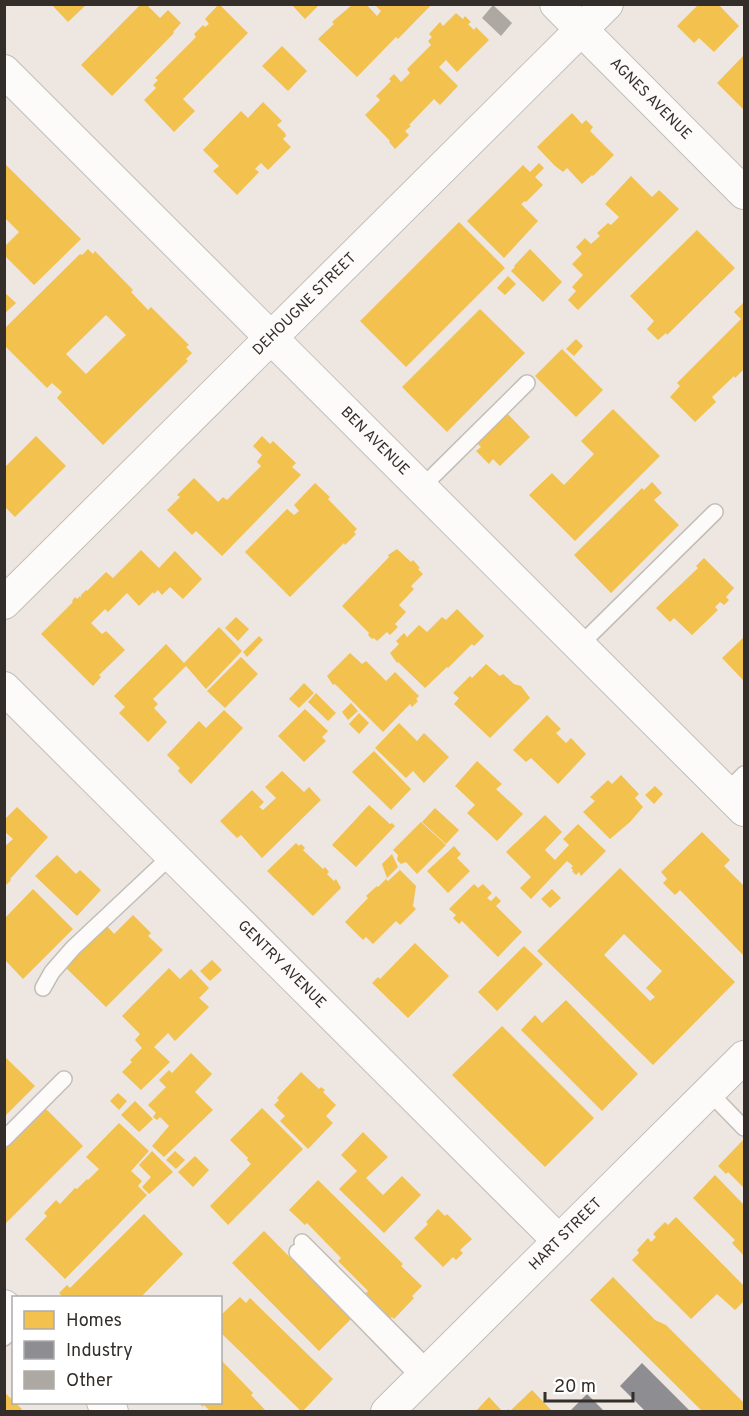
<svg xmlns="http://www.w3.org/2000/svg" width="749" height="1416" viewBox="0 0 749 1416" font-family="Overpass,sans-serif">
<rect width="100%" height="100%" fill="#eee7e1"/>
<g fill="#f2c14e" fill-rule="evenodd">
<polygon points="51,4 87,4 68,22"/>
<polygon points="141,4 146,4 160,18 168,10 181,23 173,32 174,33 112,96 81,65"/>
<polygon points="219,4 248,33 183,99 195,111 174,132 144,100 156,88 153,85 158,80 155,78 196,37 194,34 203,25 205,27 209,24 205,19"/>
<polygon points="291,4 320,4 305,19"/>
<polygon points="353,4 366,4 377,16 381,11 374,4 432,4 398,39 396,37 357,77 318,39 334,24 332,22"/>
<polygon points="699,4 718,4 739,26 714,52 699,38 694,43 677,26"/>
<polygon points="456,13 463,19 465,16 471,22 468,24 474,30 476,27 489,40 457,72 446,60 439,67 458,86 440,105 434,99 409,125 411,126 405,131 409,135 395,149 389,142 390,141 365,115 380,100 376,96 391,81 389,79 394,74 401,82 410,73 407,69 431,45 428,41 432,37 429,34 440,22 443,26"/>
<polygon points="282,46 307,71 288,91 262,66"/>
<polygon points="744,55 744,110 717,83"/>
<polygon points="263,102 282,121 277,125 285,133 286,136 283,139 291,147 268,170 261,163 255,169 259,172 237,195 213,171 219,166 203,150 241,111 248,118"/>
<polygon points="572,113 582,124 586,120 593,127 590,131 614,155 593,176 592,175 582,184 567,168 563,172 554,165 537,147"/>
<polygon points="4,163 81,239 34,285 4,255 4,247 19,232 4,217"/>
<polygon points="539,163 544,168 535,177 543,185 526,202 525,201 521,204 538,221 504,258 467,221 523,165 530,172"/>
<polygon points="631,176 652,197 659,190 679,209 578,310 568,300 576,291 572,287 583,275 572,264 582,254 576,247 585,238 591,244 600,236 597,233 608,223 611,225 619,217 605,204"/>
<polygon points="459,222 505,268 406,367 360,321"/>
<polygon points="697,230 735,268 667,335 666,333 658,340 647,329 654,321 630,296"/>
<path d="M88,249l5,5 2,-3 38,39 -2,2 17,18 3,-3 38,38 -3,2 6,6 -6,6 2,2 -85,84 -46,-47 5,-6 -10,-9 -5,5 -43,-43v-16l76,-75 2,1zM106,315l20,20 -40,39 -20,-20z"/>
<polygon points="530,249 562,282 543,302 511,271 515,267 514,266"/>
<polygon points="508,276 516,284 505,295 497,288"/>
<polygon points="4,292 16,303 4,314"/>
<polygon points="744,302 744,369 735,378 734,376 712,397 716,402 695,422 670,397 680,386 677,383 741,319 734,312"/>
<polygon points="480,309 525,353 447,432 402,387"/>
<polygon points="576,339 583,346 574,356 566,349"/>
<polygon points="562,349 603,390 576,417 535,376"/>
<polygon points="613,409 660,456 575,541 529,495 552,473 564,485 594,454 581,441"/>
<polygon points="504,410 530,437 500,466 493,459 489,464 476,451 481,447 474,440"/>
<polygon points="36,436 66,466 15,517 4,506 4,468"/>
<polygon points="262,436 270,444 273,441 296,463 292,467 301,475 222,556 196,531 192,535 167,510 180,497 177,495 194,478 218,502 223,497 227,500 261,466 257,462 262,455 253,446"/>
<polygon points="652,482 662,493 654,500 679,525 611,593 574,555 642,488 644,490"/>
<polygon points="315,483 330,497 328,499 357,529 354,532 356,534 345,545 344,543 290,597 245,552 287,509 294,515 299,511 294,505"/>
<polygon points="397,549 411,562 413,560 420,568 418,569 423,574 411,586 414,589 399,605 406,612 395,624 398,627 390,635 387,632 377,641 374,638 372,639 368,635 369,633 342,606 389,557 388,555"/>
<polygon points="141,550 159,568 175,551 202,579 183,599 170,587 162,595 158,590 154,594 153,592 139,606 127,593 108,612 105,609 91,623 102,634 106,631 125,650 99,675 101,677 93,686 41,634 73,602 72,601 75,597 77,599 80,596 81,598 81,595 86,590 87,591 106,572 113,578"/>
<polygon points="704,558 734,588 726,597 729,600 724,605 720,602 715,607 718,610 692,635 674,618 670,622 656,608 698,568 696,566"/>
<polygon points="457,609 484,636 474,646 472,644 448,668 447,667 425,688 398,662 397,663 390,653 399,644 396,641 404,633 407,637 419,625 427,632 442,617 446,620"/>
<polygon points="236,617 249,629 238,641 225,628"/>
<polygon points="219,627 242,651 206,689 186,666 153,699 158,704 154,708 167,722 148,742 119,713 125,707 114,696 166,644 184,663"/>
<polygon points="259,636 263,640 247,657 243,652"/>
<polygon points="744,637 744,681 722,658"/>
<polygon points="350,653 362,664 366,661 386,681 395,672 419,696 416,699 418,701 412,707 410,704 383,732 335,684 333,685 327,676"/>
<polygon points="241,657 258,674 225,708 207,691"/>
<polygon points="486,664 500,676 503,674 514,684 521,686 530,698 490,738 454,704 459,698 453,693 470,676 472,678"/>
<polygon points="304,683 314,693 299,708 289,699"/>
<polygon points="316,693 336,713 328,721 308,702"/>
<polygon points="351,703 358,711 348,720 342,712"/>
<polygon points="305,709 328,731 322,737 326,741 304,762 278,736"/>
<polygon points="224,710 243,728 191,784 178,771 180,768 167,755 199,721 206,728"/>
<polygon points="359,713 369,723 359,734 349,724"/>
<polygon points="547,715 561,729 556,733 566,743 571,738 586,754 558,784 531,758 526,762 513,750"/>
<polygon points="399,723 417,741 424,733 449,757 424,783 413,771 406,778 375,748"/>
<polygon points="374,751 411,789 391,810 352,772"/>
<polygon points="477,761 502,784 496,789 523,814 497,841 467,813 475,805 455,786"/>
<polygon points="282,771 304,792 309,787 321,800 262,858 241,835 237,838 220,821 252,790 264,802 259,807 263,810 276,798 265,787"/>
<polygon points="621,775 639,794 635,798 643,807 630,822 610,839 583,812 595,801 590,797 608,780 612,784"/>
<polygon points="655,786 663,794 654,804 645,795"/>
<polygon points="369,805 390,824 392,823 395,826 356,867 332,845"/>
<polygon points="17,807 48,837 10,879 11,880 4,887 4,847 13,839 4,831 4,820"/>
<polygon points="435,808 459,830 446,844 422,822"/>
<polygon points="545,815 562,832 545,850 555,860 569,845 563,839 578,824 606,851 581,876 579,872 576,875 572,871 575,869 573,870 571,868 573,866 567,861 531,899 520,888 531,877 506,852"/>
<polygon points="421,822 446,845 417,874 406,862 401,864 397,860 398,855 393,850"/>
<polygon points="702,832 730,860 724,866 744,886 744,956 680,890 675,895 663,883 667,879 661,872"/>
<polygon points="296,843 299,846 301,844 305,848 303,850 323,869 325,867 329,872 327,874 334,881 336,879 341,888 313,916 267,871"/>
<polygon points="454,846 461,854 457,858 470,871 448,893 427,871"/>
<polygon points="392,854 398,867 387,878 382,864"/>
<polygon points="57,855 76,874 80,870 101,890 77,916 35,876"/>
<path d="M620,868l115,114 -82,83 -116,-114zM624,934l38,37 -16,17 9,9 -5,4 -46,-46z"/>
<polygon points="400,870 416,886 413,906 416,909 400,925 396,921 373,944 366,937 363,940 345,922 368,898 366,896 377,886 378,887 386,879 388,881"/>
<polygon points="474,884 478,888 483,884 492,893 487,898 491,901 496,896 501,901 496,906 522,932 498,957 462,921 459,924 453,918 456,915 449,909"/>
<polygon points="33,889 73,929 23,979 5,960 5,918"/>
<polygon points="552,889 561,898 550,908 541,899"/>
<polygon points="133,915 151,933 148,936 163,950 106,1007 63,965 105,924 114,934"/>
<polygon points="415,943 449,976 408,1018 372,983 378,977 380,979"/>
<polygon points="524,946 543,964 497,1011 478,992"/>
<polygon points="212,960 222,970 210,981 200,971"/>
<polygon points="169,968 180,979 191,969 209,988 199,998 209,1007 175,1041 168,1033 154,1047 170,1062 141,1090 122,1072 132,1062 130,1060 142,1048 135,1040 140,1034 122,1016"/>
<polygon points="566,1000 638,1074 602,1111 521,1030 535,1015 542,1023"/>
<polygon points="502,1026 594,1118 545,1167 452,1075"/>
<polygon points="191,1053 212,1074 195,1092 213,1110 164,1157 152,1146 169,1126 160,1117 157,1120 153,1117 156,1113 148,1105 166,1087 159,1080 169,1070 172,1073"/>
<polygon points="4,1056 35,1086 4,1117"/>
<polygon points="301,1072 319,1089 321,1087 325,1090 323,1092 336,1105 326,1116 333,1123 308,1149 280,1121 285,1116 274,1105 279,1100 277,1098"/>
<polygon points="118,1093 127,1101 119,1110 110,1101"/>
<polygon points="135,1101 153,1119 139,1132 121,1115"/>
<polygon points="42,1105 83,1146 4,1225 4,1143"/>
<polygon points="262,1108 303,1149 228,1225 210,1206 251,1164 247,1160 248,1158 230,1140"/>
<polygon points="119,1123 149,1151 131,1171 142,1181 138,1186 147,1195 65,1279 25,1239 47,1216 44,1213 56,1200 60,1204 75,1188 77,1189 87,1179 88,1180 99,1169 86,1157"/>
<polygon points="363,1132 388,1157 366,1178 383,1195 402,1176 421,1195 384,1233 339,1189 357,1171 341,1155"/>
<polygon points="744,1139 744,1188 728,1172 726,1174 718,1166"/>
<polygon points="152,1151 173,1172 149,1194 142,1187 151,1177 139,1165"/>
<polygon points="175,1151 185,1160 176,1169 166,1160"/>
<polygon points="195,1156 209,1170 193,1187 178,1172"/>
<polygon points="715,1175 744,1205 744,1256 732,1243 735,1240 693,1198"/>
<polygon points="318,1180 403,1264 401,1266 422,1286 412,1296 414,1298 394,1319 392,1317 389,1320 364,1295 368,1291 338,1261 341,1258 307,1223 305,1225 289,1210"/>
<polygon points="438,1209 445,1216 447,1214 472,1239 460,1250 463,1253 456,1260 453,1257 443,1267 414,1238 428,1224 426,1222"/>
<polygon points="144,1214 183,1254 140,1298 64,1298 59,1293 67,1285 70,1288"/>
<polygon points="676,1217 744,1286 744,1301 735,1310 717,1294 691,1319 632,1260 639,1253 637,1250 648,1238 651,1242 656,1237 653,1234 665,1222 668,1225"/>
<polygon points="264,1231 351,1319 319,1351 232,1263"/>
<polygon points="613,1277 655,1320 666,1325 744,1403 744,1412 703,1412 590,1300"/>
<polygon points="240,1297 246,1303 250,1298 333,1379 302,1412 220,1332 220,1316"/>
<polygon points="222,1361 253,1393 251,1395 267,1412 211,1412 204,1405 203,1407 198,1402 220,1402"/>
<polygon points="532,1390 553,1412 505,1412 508,1409 510,1411"/>
<polygon points="4,1392 22,1409 19,1412 4,1412"/>
<polygon points="489,1397 503,1412 475,1412"/>
</g>
<g fill="#8d8d92">
<polygon points="642,1363 691,1412 646,1412 620,1386"/>
<polygon points="587,1394 605,1412 569,1412"/>
</g>
<polygon fill="#aea8a3" points="493,5 512,23 501,36 482,18"/>
<g fill="none" stroke-linecap="round" stroke-linejoin="round">
<g stroke="#c2bdb7" stroke-width="18">
<g id="lane">
<polyline points="422,487 527,383"/>
<polyline points="580,645 715,512"/>
<polyline points="726,792 744,774"/>
<polyline points="43,988 52,972 73,948 172,855"/>
<polyline points="709,1092 744,1128"/>
<polyline points="4,1139 64,1079"/>
<polyline points="302,1242 429,1369"/>
<polyline points="297,1252 420,1378"/>
<polyline points="4,1338 14,1329"/>
</g>
</g>
<g stroke="#c2bdb7" stroke-width="34">
<g id="street">
<path id="s1" d="M556,4l188,189"/>
<path id="s2" d="M4,71l740,739"/>
<path id="s3" d="M4,603l603,-599"/>
<path id="s4" d="M4,688l555,553"/>
<polyline points="4,1306 14,1314"/>
<polyline points="103,1402 112,1412"/>
<path id="s5" d="M387,1412l357,-355"/>
</g>
</g>
<use href="#lane" stroke="#fcfbfa" stroke-width="15"/>
<use href="#street" stroke="#fcfbfa" stroke-width="32"/>
</g>
<g text-anchor="middle" dominant-baseline="central" stroke-width="6" stroke-linejoin="round" paint-order="stroke">
<g font-size="15" fill="#332e2a" stroke="#fff">
<text stroke="none"><textPath href="#s1" startOffset="134">AGNES AVENUE</textPath></text>
<text stroke="none"><textPath href="#s3" startOffset="424">DEHOUGNE STREET</textPath></text>
<text stroke="none"><textPath href="#s2" startOffset="524">BEN AVENUE</textPath></text>
<text stroke="none"><textPath href="#s4" startOffset="392">GENTRY AVENUE</textPath></text>
<text stroke="none"><textPath href="#s5" startOffset="252">HART STREET</textPath></text>
</g>
</g>
<rect width="749" height="1416" fill="none" stroke="#332e2a" stroke-width="12"/>
<rect x="12" y="1296" width="210" height="108" fill="#ffffff" stroke="#adabaa" stroke-width="1.5"/>
<rect x="24" y="1311" width="30" height="18" fill="#f2c14e" stroke="#adabaa" stroke-width="1.5"/>
<text x="66" y="1326" font-size="18" fill="#332e2a">Homes</text>
<rect x="24" y="1341" width="30" height="18" fill="#8d8d92" stroke="#adabaa" stroke-width="1.5"/>
<text x="66" y="1356" font-size="18" fill="#332e2a">Industry</text>
<rect x="24" y="1371" width="30" height="18" fill="#aea8a3" stroke="#adabaa" stroke-width="1.5"/>
<text x="66" y="1386" font-size="18" fill="#332e2a">Other</text>
<path d="M545 1392v9h88v-9" fill="none" stroke="#332e2a" stroke-width="3"/>
<text x="554" y="1392" font-size="18" fill="#332e2a" stroke="#ffffff" stroke-width="4.5" paint-order="stroke">20 m</text>
</svg>
